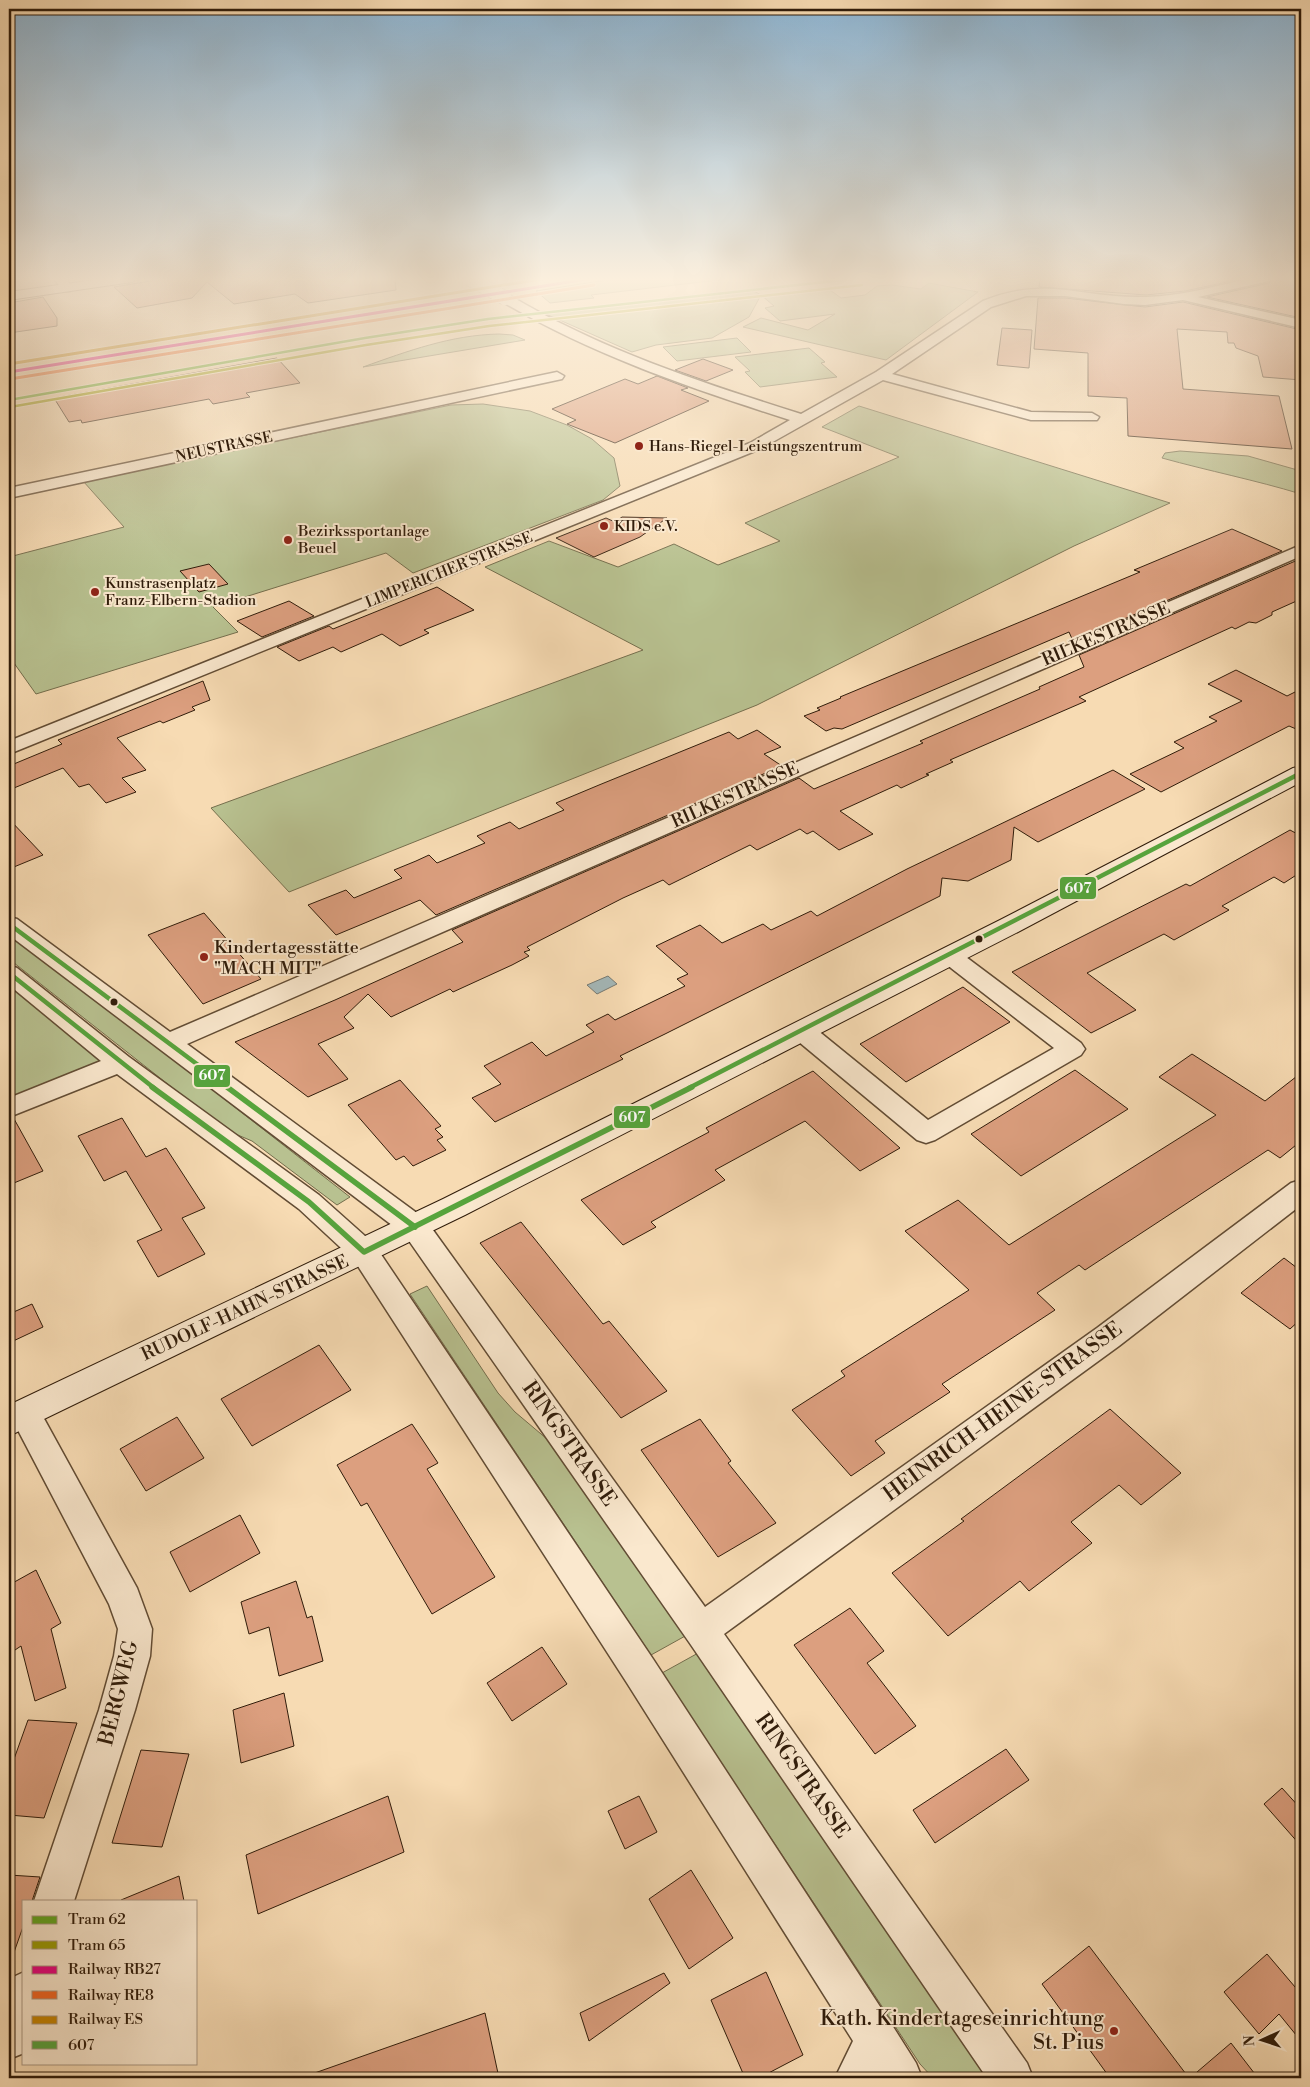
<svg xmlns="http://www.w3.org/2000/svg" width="1310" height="2087" viewBox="0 0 1310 2087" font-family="'Libre Bodoni',serif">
<rect width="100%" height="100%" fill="#f7dbb3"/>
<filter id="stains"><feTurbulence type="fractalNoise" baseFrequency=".004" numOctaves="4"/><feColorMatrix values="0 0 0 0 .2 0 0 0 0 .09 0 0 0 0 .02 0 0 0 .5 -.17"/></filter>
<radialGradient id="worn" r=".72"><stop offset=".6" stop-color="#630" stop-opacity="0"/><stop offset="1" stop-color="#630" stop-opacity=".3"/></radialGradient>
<g fill="#b8c190" stroke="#746e4d">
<polygon points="620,278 735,278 591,295 594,298 550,303 536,291"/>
<polygon points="929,283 978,292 886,360 743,327 761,318 808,330 835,314 780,321 765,308 774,306 761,295 749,317 712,338 656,345 632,352 546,314 754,291 761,295 826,287 841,298 865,295 877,286 892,285 921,289"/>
<path d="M499,334l14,1 12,5 -162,27c45,-16 88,-32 136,-33z"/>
<polygon points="737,338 751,352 677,361 663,347"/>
<polygon points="809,348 825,362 821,363 837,377 760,387 745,372 750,371 735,357"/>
<polygon points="483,404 530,411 567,425 592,439 614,458 620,486 603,500 413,573 386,553 213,607 238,632 36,694 9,656 9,557 124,527 83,481 451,405"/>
<polygon points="859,406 1170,503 1074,546 757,705 289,892 211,808 643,650 485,567 549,541 618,567 674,544 718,565 780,541 745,523 899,457 822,427"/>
<path d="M1180,451l68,5 53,15v23c-46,-14 -92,-23 -139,-36l3,-5z"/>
<polygon points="9,931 350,1197 337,1205 252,1141 226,1130 9,959"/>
<polygon points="9,974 120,1063 9,1108"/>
<polygon points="427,1286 498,1393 515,1412 560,1450 687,1635 651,1655 410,1294"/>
<polygon points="700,1652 991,2078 933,2078 920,2064 662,1673"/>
</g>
<polygon fill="#a4b8b9" stroke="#767a73" points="608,976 617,984 597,994 587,985"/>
<g fill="#dc9f7f" stroke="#301c0a">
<polygon points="168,278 395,278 396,290 308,303 295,294 234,304 207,282 192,298 137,308 114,287"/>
<polygon points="1040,278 1245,278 1185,291 1146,295 1039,287"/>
<polygon points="1273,278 1301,278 1301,318 1207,297 1269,283"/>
<polygon points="43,297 57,318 57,326 9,333 9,303"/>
<polygon points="1038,298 1065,298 1145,307 1183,302 1301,330 1301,380 1263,377 1258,356 1236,348 1234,343 1228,343 1227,332 1177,329 1183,389 1279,396 1292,449 1128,436 1127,398 1088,396 1088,353 1034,349"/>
<polygon points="1002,328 1032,330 1029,368 997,365"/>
<polygon points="277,358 300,383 246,393 250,397 213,404 209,399 82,423 81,420 69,422 54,398"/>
<polygon points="703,359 733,370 706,381 675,370"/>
<polygon points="657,376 688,388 681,390 709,401 615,443 567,424 576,420 552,409 625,379 638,384"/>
<polygon points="622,517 667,518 640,537 594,557 556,538 606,518 615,522"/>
<polygon points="1232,529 1282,551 1073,641 1069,632 842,729 834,728 826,731 804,716 820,710 817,708 841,698 840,697 1140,572 1134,570"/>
<polygon points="1300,559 1301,599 1272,612 1272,615 1256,623 1249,622 1235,629 1232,627 1079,697 1086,701 950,760 953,762 926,774 929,775 901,788 897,785 840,811 873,834 839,850 813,831 807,834 800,829 757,850 750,845 669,885 663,880 623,898 527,947 530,950 524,952 529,956 512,965 453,992 450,989 391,1017 368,994 344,1017 354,1028 318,1044 348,1079 308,1097 235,1042 335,1000 463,942 452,930 799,778 814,789 923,743 920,741 1040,689 1039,687 1084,667 1079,655"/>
<polygon points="209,564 228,584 199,592 180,571"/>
<polygon points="437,587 474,610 424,630 429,633 400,646 382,634 341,652 333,647 299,661 277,647 329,626 333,629"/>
<polygon points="289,601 314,616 262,637 237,621"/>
<polygon points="1236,670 1287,696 1301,689 1301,731 1289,726 1161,792 1130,774 1184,748 1174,742 1217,721 1209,717 1242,701 1208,684"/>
<polygon points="203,681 210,700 192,707 195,710 163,723 160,721 117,738 146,770 122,778 136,792 106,803 89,784 79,787 63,768 9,790 9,766 62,744 58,740"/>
<polygon points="757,730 781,747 764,754 782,766 436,915 420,900 336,935 308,905 346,890 354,898 402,878 394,870 416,861 429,855 437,863 485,843 477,836 498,827 510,822 519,829 564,810 556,803 599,785 729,732 738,739"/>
<polygon points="1113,770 1145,789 1038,842 1014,827 1011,860 968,881 942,878 940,896 665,1034 620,1056 623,1059 495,1122 472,1098 501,1084 484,1066 532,1042 546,1056 594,1032 586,1025 608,1014 615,1020 685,986 677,979 688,974 656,946 700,925 722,943 763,924 771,930 811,911 817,916 907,869"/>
<polygon points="9,819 43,855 9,869"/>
<polygon points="1290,830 1301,836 1301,872 1284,883 1274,877 1222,906 1229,910 1174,940 1164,934 1087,973 1136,1010 1091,1033 1012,972 1186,884 1190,886"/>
<polygon points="204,913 261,979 203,1004 148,935"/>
<polygon points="963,987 1010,1022 906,1082 860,1044"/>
<polygon points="1192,1054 1265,1101 1301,1073 1301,1141 1280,1158 1268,1150 1085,1270 1079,1265 1037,1293 1055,1310 942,1384 950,1392 875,1441 885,1453 851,1476 792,1410 845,1376 841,1371 969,1290 905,1231 958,1200 1009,1245 1216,1115 1159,1077"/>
<polygon points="1075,1070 1128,1109 1021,1176 971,1134"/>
<polygon points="813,1071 900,1148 860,1171 805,1121 715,1170 725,1180 651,1222 656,1227 623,1245 581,1200 709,1132 706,1128"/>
<polygon points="400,1080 441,1126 435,1129 443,1137 437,1140 446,1150 413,1166 404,1156 396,1160 348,1105"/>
<polygon points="13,1117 43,1171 9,1185 9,1119"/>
<polygon points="122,1118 146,1157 166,1148 205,1208 182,1218 205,1254 158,1277 137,1241 162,1230 126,1171 104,1181 78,1136"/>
<polygon points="521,1222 603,1324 609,1321 667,1391 621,1418 480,1243"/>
<polygon points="1284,1258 1301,1271 1301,1319 1290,1329 1241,1293"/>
<polygon points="32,1304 43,1327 9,1343 9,1314"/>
<polygon points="319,1345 351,1390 252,1446 221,1399"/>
<polygon points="1110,1409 1181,1473 1141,1505 1119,1485 1071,1522 1092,1543 1029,1591 1020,1581 948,1636 892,1573 964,1521 961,1519"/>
<polygon points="177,1417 204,1458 146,1491 120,1449"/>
<polygon points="700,1419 731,1461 728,1463 776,1523 718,1557 641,1450"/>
<polygon points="412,1424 438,1463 427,1469 495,1577 432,1614 367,1503 361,1506 337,1465"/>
<polygon points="240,1515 260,1553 190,1592 170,1552"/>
<polygon points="36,1570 61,1623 51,1629 66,1688 35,1701 21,1646 9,1654 9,1585"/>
<polygon points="296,1581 307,1618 312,1616 323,1661 279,1676 269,1627 249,1634 241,1602"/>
<polygon points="850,1608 884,1651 867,1663 916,1726 875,1754 794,1645"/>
<polygon points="542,1647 567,1684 512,1721 487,1683"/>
<polygon points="284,1693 294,1746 241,1763 233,1710"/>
<polygon points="28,1720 77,1723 44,1818 9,1815 9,1773"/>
<polygon points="1006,1749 1029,1780 935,1843 913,1810"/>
<polygon points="141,1750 189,1754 162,1847 112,1843"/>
<polygon points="1282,1788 1301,1809 1301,1846 1264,1804"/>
<polygon points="388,1796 404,1852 258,1914 246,1855"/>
<polygon points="639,1796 657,1832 625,1849 608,1811"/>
<polygon points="691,1870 733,1938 689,1969 649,1899"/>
<polygon points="9,1875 40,1877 32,1901 24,1901 24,1924 12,1958 9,1957"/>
<polygon points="179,1876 184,1901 121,1901 121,1900"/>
<polygon points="1089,1946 1189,2078 1110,2078 1042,1984"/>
<polygon points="1267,1954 1301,1994 1301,2041 1279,2014 1259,2034 1224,1992"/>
<polygon points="766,1972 803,2055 759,2078 745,2078 711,2000"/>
<polygon points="664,1973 670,1983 589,2041 580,2013"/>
<polygon points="485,2013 499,2078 310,2078 309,2075"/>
<polygon points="1231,2043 1258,2078 1190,2078"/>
</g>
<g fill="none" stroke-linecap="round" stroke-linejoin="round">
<g stroke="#624c34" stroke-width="3">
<g id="street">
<polygon points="54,278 66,278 72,288 70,291 62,291"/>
<path d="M1251,278h20l-2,3 -71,16 103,23v8l-118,-28 -38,5 -21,-1 -59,-8h-39l-35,11 -99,67 139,38 61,1 7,4 -2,3h-66l-148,-40 -123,69 -751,305v-13l741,-298 40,-23c-100,-32 -198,-65 -289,-119l-2,-3 2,-3h8c92,55 191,87 292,119l75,-42 107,-71c64,-26 100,-2 163,-4 35,-1 71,-11 105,-19z"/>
<polygon points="557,372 564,376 562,379 9,498 9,488"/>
<polygon points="1301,545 1301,556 187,1044 425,1219 705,1607 1097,1328 1291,1183 1301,1180 1301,1205 1119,1346 724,1634 1027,2063 1033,2078 987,2078 689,1642 405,1235 9,935 9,917 17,919 170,1032"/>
<polygon points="950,948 958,951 1081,1043 1085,1049 1081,1055 935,1140 926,1143 917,1140 793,1037 790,1031 793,1025 802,1023 811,1025 928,1120 1054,1048 942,961 938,956 942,951"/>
<polygon points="9,965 17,968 129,1057 319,1195 374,1244 653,1659 892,2025 916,2063 922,2078 835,2078 853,2041 627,1683 354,1260 299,1209 117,1074 9,1117 9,1098 101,1061 9,985"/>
<polygon points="25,1400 36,1404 137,1588 152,1629 150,1656 135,1710 74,1901 34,1901 99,1710 114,1656 118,1629 109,1604 9,1413 14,1404"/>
<polygon points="24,1972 24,2053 9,2059 9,1979"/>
</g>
</g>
<g stroke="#301c0a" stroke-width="2">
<g id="secondary">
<polygon points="108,278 139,278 132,282 9,300 9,292"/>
<polygon points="1301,766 1301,782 1018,932 465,1215 9,1436 9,1405 443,1199 1000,920 1293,768"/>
</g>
</g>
<use href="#street" fill="#fae8ce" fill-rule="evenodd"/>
<use href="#secondary" fill="#fae8ce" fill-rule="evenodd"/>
<polyline stroke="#301c0a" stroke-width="2" stroke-dasharray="5 5" stroke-linecap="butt" points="9,363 546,278"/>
<g stroke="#624c34" stroke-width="15" stroke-linecap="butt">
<polyline id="street-bridge" points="470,279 505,298"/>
</g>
<use href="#street-bridge" stroke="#fae8ce" stroke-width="14"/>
<g stroke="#fae8ce" stroke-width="8">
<g id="bus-1-far1">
<polyline points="9,924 229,1088"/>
<polyline points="9,973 154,1088"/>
<polyline points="689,1088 1301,773"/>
</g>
</g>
<g stroke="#fae8ce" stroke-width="9">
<g id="bus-1">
<polyline points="152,1087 309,1202 364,1252 692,1087"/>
<polyline points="227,1087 415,1227"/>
</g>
</g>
<use href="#bus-1-far1" stroke="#57a43d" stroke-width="4.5"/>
<use href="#bus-1" stroke="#57a43d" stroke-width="5.5"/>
<g stroke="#fae8ce" stroke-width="5">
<polyline id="rail-1" points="9,372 593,278"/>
</g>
<g stroke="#fae8ce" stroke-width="5">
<polyline id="rail-2" points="10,379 594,285"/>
</g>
<g stroke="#fae8ce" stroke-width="5">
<polyline id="rail-3" points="9,364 548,278"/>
</g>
<use href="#rail-1" stroke="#e5007d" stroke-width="3"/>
<use href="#rail-2" stroke="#f26522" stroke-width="3"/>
<use href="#rail-3" stroke="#c58402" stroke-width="3"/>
<g stroke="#fae8ce" stroke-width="4.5">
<polyline id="tram-1" points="9,400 365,338 488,319 861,278"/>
</g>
<g stroke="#fae8ce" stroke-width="4.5">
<polyline id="tram-2" points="10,407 366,345 489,326 862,285"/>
</g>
<use href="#tram-1" stroke="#5fa81f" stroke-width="2.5"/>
<use href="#tram-2" stroke="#9a9c03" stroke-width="2.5"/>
</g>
<linearGradient id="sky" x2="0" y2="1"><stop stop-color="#8db6d5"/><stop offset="0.49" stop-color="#fbefdd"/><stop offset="1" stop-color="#fbefdd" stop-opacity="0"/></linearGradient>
<rect width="1310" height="570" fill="url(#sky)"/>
<g fill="#8f2418" stroke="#fae8ce" stroke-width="2">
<circle cx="639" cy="446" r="5"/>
<circle cx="604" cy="526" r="5"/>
<circle cx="288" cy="540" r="5"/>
<circle cx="95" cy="592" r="5"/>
<circle cx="204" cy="957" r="5"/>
<circle cx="1114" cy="2031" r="5"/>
</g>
<g fill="#301c0a" stroke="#fae8ce" stroke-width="2">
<circle cx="979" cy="939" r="4.5"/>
<circle cx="114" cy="1002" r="4.5"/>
</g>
<g text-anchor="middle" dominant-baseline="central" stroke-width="4" stroke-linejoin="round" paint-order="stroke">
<g font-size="15" fill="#301c0a" stroke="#fae8ce" text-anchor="start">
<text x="649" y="446">Hans-Riegel-Leistungszentrum</text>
<text x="614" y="526">KIDS e.V.</text>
<text x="298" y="531">Bezirkssportanlage<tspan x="298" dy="17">Beuel</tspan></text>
<text x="105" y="583">Kunstrasenplatz<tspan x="105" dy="17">Franz-Elbern-Stadion</tspan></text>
</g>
<g font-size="15" fill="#301c0a" stroke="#fae8ce">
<text transform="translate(224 447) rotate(-12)">NEUSTRASSE</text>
<text transform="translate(449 570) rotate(-22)">LIMPERICHER STRASSE</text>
</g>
<g font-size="18" fill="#301c0a" stroke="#fae8ce">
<text transform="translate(1106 634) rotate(-23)">RILKESTRASSE</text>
<text transform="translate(735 795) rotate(-24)">RILKESTRASSE</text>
<text transform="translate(245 1308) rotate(-25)">RUDOLF-HAHN-STRASSE</text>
</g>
<g font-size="18" fill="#301c0a" stroke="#fae8ce" text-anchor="start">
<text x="214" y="947">Kindertagesstätte<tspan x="214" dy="21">"MACH MIT"</tspan></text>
</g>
<g font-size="21" fill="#301c0a" stroke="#fae8ce">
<text transform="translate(1003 1412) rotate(-36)">HEINRICH-HEINE-STRASSE</text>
<text transform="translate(569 1444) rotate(55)">RINGSTRASSE</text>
<text transform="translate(119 1693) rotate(-76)">BERGWEG</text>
<text transform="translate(802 1776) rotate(55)">RINGSTRASSE</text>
</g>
<g font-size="21" fill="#301c0a" stroke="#fae8ce" text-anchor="end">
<text x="1104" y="2019">Kath. Kindertageseinrichtung<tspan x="1104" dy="24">St. Pius</tspan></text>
</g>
</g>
<g stroke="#fae8ce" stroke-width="2">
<rect x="1059" y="876" width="38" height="24" rx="5" fill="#57a43d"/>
<rect x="193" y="1064" width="38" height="24" rx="5" fill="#57a43d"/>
<rect x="613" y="1105" width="38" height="24" rx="5" fill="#57a43d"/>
</g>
<g font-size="14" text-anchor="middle" font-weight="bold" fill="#fff">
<text x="1078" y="893">607</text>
<text x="212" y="1080">607</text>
<text x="632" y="1122">607</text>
</g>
<rect width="1310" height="2087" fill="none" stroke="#f7dbb3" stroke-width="30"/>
<rect x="10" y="10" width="1290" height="2067" fill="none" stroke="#301c0a" stroke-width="2.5"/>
<rect x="15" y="15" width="1280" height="2057" fill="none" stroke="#301c0a"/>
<rect x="22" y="1900" width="175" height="165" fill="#fae8ce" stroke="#a99680"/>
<rect x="32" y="1916" width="25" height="8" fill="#5fa81f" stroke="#a99680"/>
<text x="68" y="1924" font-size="15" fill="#301c0a">Tram 62</text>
<rect x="32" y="1941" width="25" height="8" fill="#9a9c03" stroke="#a99680"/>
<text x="68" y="1950" font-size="15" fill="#301c0a">Tram 65</text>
<rect x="32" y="1966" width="25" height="8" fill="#e5007d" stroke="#a99680"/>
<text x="68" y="1974" font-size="15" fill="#301c0a">Railway RB27</text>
<rect x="32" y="1991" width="25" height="8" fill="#f26522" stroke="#a99680"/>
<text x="68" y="2000" font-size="15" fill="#301c0a">Railway RE8</text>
<rect x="32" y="2016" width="25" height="8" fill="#c58402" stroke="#a99680"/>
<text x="68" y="2024" font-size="15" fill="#301c0a">Railway ES</text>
<rect x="32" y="2041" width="25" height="8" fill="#57a43d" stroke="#a99680"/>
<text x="68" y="2050" font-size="15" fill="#301c0a">607</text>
<g transform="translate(1262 2040) rotate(267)" stroke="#fae8ce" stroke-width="4" paint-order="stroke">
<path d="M0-4L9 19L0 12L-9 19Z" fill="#301c0a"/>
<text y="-8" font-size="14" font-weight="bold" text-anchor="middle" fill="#301c0a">N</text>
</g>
<rect width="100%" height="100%" filter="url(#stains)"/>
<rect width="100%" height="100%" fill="url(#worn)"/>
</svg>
